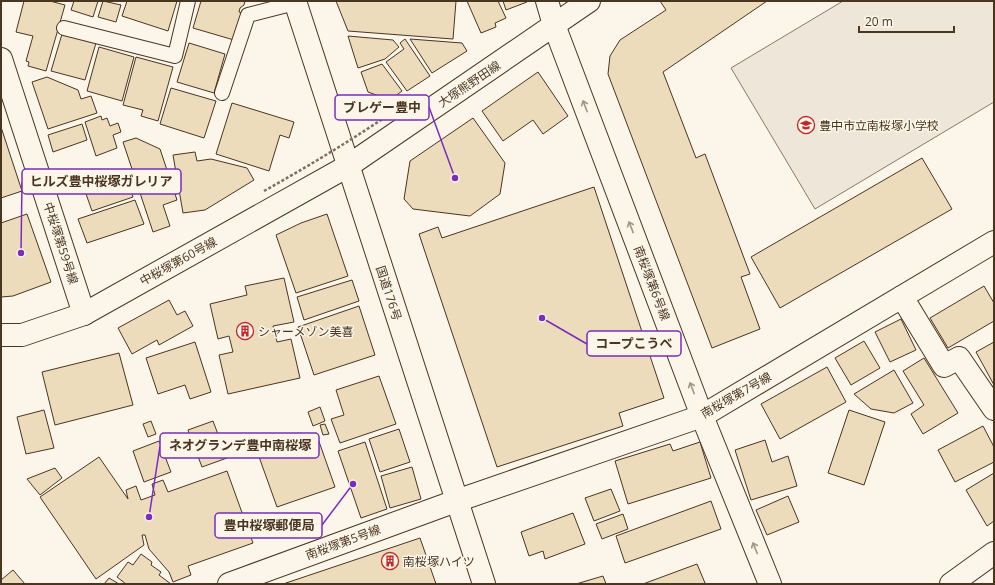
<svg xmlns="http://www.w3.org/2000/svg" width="995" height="585" viewBox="0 0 995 585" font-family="'Open Sans','Noto Sans JP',sans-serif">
<rect width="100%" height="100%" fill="#fbf6e9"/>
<polygon fill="#ede6d9" stroke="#887966" points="843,1 994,1 994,102 815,209 731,68"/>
<g fill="#ecdcbc" stroke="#4a3520">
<polygon points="24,1 50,1 65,5 46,71 28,66 29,62 26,61 33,36 16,32"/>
<polygon points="74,1 98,1 93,17 71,10"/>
<polygon points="103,1 121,5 116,22 98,17"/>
<polygon points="127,1 177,1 168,31 122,16"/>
<polygon points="201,1 245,1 244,5 240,8 239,12 242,13 234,40 193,28"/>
<polygon points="336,1 456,1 453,39 348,31"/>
<polygon points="467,1 498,1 506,18 495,23 496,27 481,33"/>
<polygon points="503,1 527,1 527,2 506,10"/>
<polygon points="660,1 767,1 663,72 696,158 705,154 750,274 741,277 760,329 712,348 608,74 610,56 620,40 666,10"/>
<polygon points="62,34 96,43 85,80 51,71"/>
<polygon points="348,36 393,40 399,47 385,59 358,68"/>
<polygon points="405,39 430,76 407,91 386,62 404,49 400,43"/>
<polygon points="410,39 462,43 467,51 432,73"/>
<polygon points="189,43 225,54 214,93 177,82"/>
<polygon points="99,47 134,57 122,101 87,91"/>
<polygon points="136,57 173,67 158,121 141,116 143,110 123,105"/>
<polygon points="382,64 402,91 390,100 368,92 361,72"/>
<polygon points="538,72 568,116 543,134 533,120 503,141 482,111"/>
<polygon points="47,77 78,90 81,99 91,96 97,113 48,129 32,82"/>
<polygon points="171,88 216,101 204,138 160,124"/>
<polygon points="232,103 294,122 289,138 280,135 269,171 216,154"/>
<polygon points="101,116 102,120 107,118 110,126 118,123 121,132 113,135 117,148 96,156 85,122"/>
<polygon points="473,118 505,163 500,194 470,216 413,209 404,199 410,161"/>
<polygon points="82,124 87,140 53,152 48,135"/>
<polygon points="1,127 22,191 1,198"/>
<polygon points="136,138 160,149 177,200 163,205 170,226 153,232 123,142"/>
<polygon points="195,152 197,161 211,159 247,168 254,180 205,210 183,213 173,155"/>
<polygon points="922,158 952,209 780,308 751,257"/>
<polygon points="126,176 133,197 92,211 85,191"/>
<polygon points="594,187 664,398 619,413 623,426 497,467 419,234 438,227 442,238"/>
<polygon points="135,200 144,224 87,243 78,219"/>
<polygon points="27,214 51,282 13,296 1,297 1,223"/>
<polygon points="327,214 348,276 296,293 276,235 301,223"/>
<polygon points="284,278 294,322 273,326 277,342 291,339 300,378 228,394 219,355 233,352 229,336 218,339 210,304 247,295 245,286"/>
<polygon points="352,280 359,301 304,320 297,297"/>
<polygon points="984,286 994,303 994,321 948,348 930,318"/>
<polygon points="169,300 177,315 185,311 193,326 159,345 157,340 132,354 118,328"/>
<polygon points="359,306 375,355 314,375 298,327"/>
<polygon points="901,319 916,350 890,362 875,332"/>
<polygon points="864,341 880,368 851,385 835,358"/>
<polygon points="195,342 211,392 190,399 185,385 158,394 146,358"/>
<polygon points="994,342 994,385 976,352"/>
<polygon points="119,353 133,405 55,425 42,372"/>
<polygon points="924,358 958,413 923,434 911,414 924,405 903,371"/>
<polygon points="827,367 846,402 780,439 761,404"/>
<polygon points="894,370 913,403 894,413 871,409 854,394"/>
<polygon points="379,376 396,424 340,443 331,419 344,415 336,390"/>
<polygon points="320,407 325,421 313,426 308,412"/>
<polygon points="44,410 54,448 26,454 17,417"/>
<polygon points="849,410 885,422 864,485 828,473"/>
<polygon points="151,421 156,434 148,437 143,424"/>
<polygon points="213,421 227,458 202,467 188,430"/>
<polygon points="325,424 329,434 323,435 320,425"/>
<polygon points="983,426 994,447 994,462 955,482 938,450"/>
<polygon points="399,429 410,462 380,472 369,439"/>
<polygon points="316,433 335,487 277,507 258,454"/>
<polygon points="765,440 772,462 788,456 797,486 751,500 735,450"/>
<polygon points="159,441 171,472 144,482 133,451"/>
<polygon points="365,442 387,509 361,518 338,451"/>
<polygon points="700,442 711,478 628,504 615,461 670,444 673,451"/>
<polygon points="99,457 128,499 126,490 136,486 141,500 155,495 152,484 163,480 168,492 227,471 253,543 188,566 191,575 173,582 169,572 149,549 145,535 142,535 144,545 96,579 40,497"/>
<polygon points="412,467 421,499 390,508 381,476"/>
<polygon points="55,468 62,478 40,495 27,479"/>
<polygon points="994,473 994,521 987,526 966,490"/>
<polygon points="611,489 620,511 594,521 585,498"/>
<polygon points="788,496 799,522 767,535 756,510"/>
<polygon points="711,501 721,529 625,563 616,536"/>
<polygon points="573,513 585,544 545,559 543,551 529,556 521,532"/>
<polygon points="623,514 628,529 602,539 596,524"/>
<polygon points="420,538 436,584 283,584"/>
<polygon points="141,554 152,562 151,565 161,572 159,575 171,584 126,584 117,577 128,562 133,565"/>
<polygon points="697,564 705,583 702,584 643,584"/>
<polygon points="13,570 25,584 1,584 1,580"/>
<polygon points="603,576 606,584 576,584"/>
<polygon points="109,578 119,584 104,584"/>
</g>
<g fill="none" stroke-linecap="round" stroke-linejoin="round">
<g stroke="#4a3520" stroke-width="16">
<g id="lane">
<polyline points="64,28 175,56 188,1"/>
<polyline points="222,93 248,15 295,3"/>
</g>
</g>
<g stroke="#4a3520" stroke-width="24">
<g id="street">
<polyline points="547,1 554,25 702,416 770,584"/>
<polyline points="1,59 84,314"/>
<polyline points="902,297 944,366 959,358 994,409"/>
<polyline points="1,335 22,335 84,314 348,166 589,1"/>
<polyline points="229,584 456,501 702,416 994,242"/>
<polyline points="951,584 994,553"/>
</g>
</g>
<g stroke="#4a3520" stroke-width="24">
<polyline id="highway" points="295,1 484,584"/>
</g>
<use href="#lane" stroke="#fbf6e9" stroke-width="14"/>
<use href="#street" stroke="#fbf6e9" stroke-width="22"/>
<use href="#highway" stroke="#fbf6e9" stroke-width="22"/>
<path stroke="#7f6f5c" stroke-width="2.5" stroke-dasharray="3 2" stroke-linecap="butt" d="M264,191c52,-29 102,-60 151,-94"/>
</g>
<defs><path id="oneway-shaft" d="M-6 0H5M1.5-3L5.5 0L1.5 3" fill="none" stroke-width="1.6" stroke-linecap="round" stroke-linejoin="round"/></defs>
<g stroke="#a29684">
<use href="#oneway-shaft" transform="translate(585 106) rotate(-111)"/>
<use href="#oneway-shaft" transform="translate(631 227) rotate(-111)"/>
<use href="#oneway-shaft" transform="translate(692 388) rotate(-111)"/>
<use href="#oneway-shaft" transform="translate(755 548) rotate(-112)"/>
</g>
<defs>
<g id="school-ring" transform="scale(0.9)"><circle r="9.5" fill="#fbf6e9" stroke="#c62828" stroke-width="1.5"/><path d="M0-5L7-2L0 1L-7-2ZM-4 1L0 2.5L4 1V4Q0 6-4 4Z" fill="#c62828"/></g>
<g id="building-ring" transform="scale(0.9)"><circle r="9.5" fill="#fbf6e9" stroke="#c62828" stroke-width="1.5"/><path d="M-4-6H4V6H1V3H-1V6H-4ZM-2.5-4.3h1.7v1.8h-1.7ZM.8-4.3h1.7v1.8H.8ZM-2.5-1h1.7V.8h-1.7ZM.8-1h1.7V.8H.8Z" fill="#c62828"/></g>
</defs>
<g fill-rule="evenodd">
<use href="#school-ring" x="806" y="125"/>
<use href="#building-ring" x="245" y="331"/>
<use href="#building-ring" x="390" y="561"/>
</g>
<g text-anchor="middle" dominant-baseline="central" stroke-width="3" stroke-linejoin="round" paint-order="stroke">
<g font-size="12" fill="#4a3520" stroke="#fbf6e9">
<text transform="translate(469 84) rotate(-34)">大塚熊野田線</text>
<text transform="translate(61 243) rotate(72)">中桜塚第59号線</text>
<text transform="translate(178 261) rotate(-29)">中桜塚第60号線</text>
<text transform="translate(652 283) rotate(69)">南桜塚第6号線</text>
<text transform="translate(389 293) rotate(72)">国道176号</text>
<text transform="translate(736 395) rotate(-30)">南桜塚第7号線</text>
<text transform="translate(343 542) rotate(-20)">南桜塚第5号線</text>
</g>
<g font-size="12" fill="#4a3520" stroke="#fbf6e9" text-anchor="start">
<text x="819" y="125">豊中市立南桜塚小学校</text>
<text x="258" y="331">シャーメゾン美喜</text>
<text x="403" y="561">南桜塚ハイツ</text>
</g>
</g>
<path fill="none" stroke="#7b2cbf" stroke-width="1.5" d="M455 178L429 107M21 253L22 182M542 318L587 344M149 517L160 446M353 484L322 525"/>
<g fill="#7b2cbf" stroke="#fbf6e9" stroke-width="1.5">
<circle cx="455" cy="178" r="4"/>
<circle cx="21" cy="253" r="4"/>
<circle cx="542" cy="318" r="4"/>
<circle cx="149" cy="517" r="4"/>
<circle cx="353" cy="484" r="4"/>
</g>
<g fill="#fbf6e9" stroke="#7b2cbf" stroke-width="1.5">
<rect x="335" y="95" width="94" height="25" rx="4"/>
<rect x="22" y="169" width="159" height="25" rx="4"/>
<rect x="587" y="331" width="94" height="25" rx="4"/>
<rect x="160" y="433" width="159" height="25" rx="4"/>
<rect x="215" y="513" width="107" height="25" rx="4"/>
</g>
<g font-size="13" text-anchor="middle" font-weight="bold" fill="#4a3520">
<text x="382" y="112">ブレゲー豊中</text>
<text x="101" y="186">ヒルズ豊中桜塚ガレリア</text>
<text x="634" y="348">コープこうべ</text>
<text x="240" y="450">ネオグランデ豊中南桜塚</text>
<text x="269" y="530">豊中桜塚郵便局</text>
</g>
<rect width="995" height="585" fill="none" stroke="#4a3520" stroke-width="4"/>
<path d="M859 26v6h95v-6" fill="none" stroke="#4a3520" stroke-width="2"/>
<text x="865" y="26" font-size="12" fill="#4a3520" stroke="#fbf6e9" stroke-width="3" paint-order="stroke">20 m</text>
</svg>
